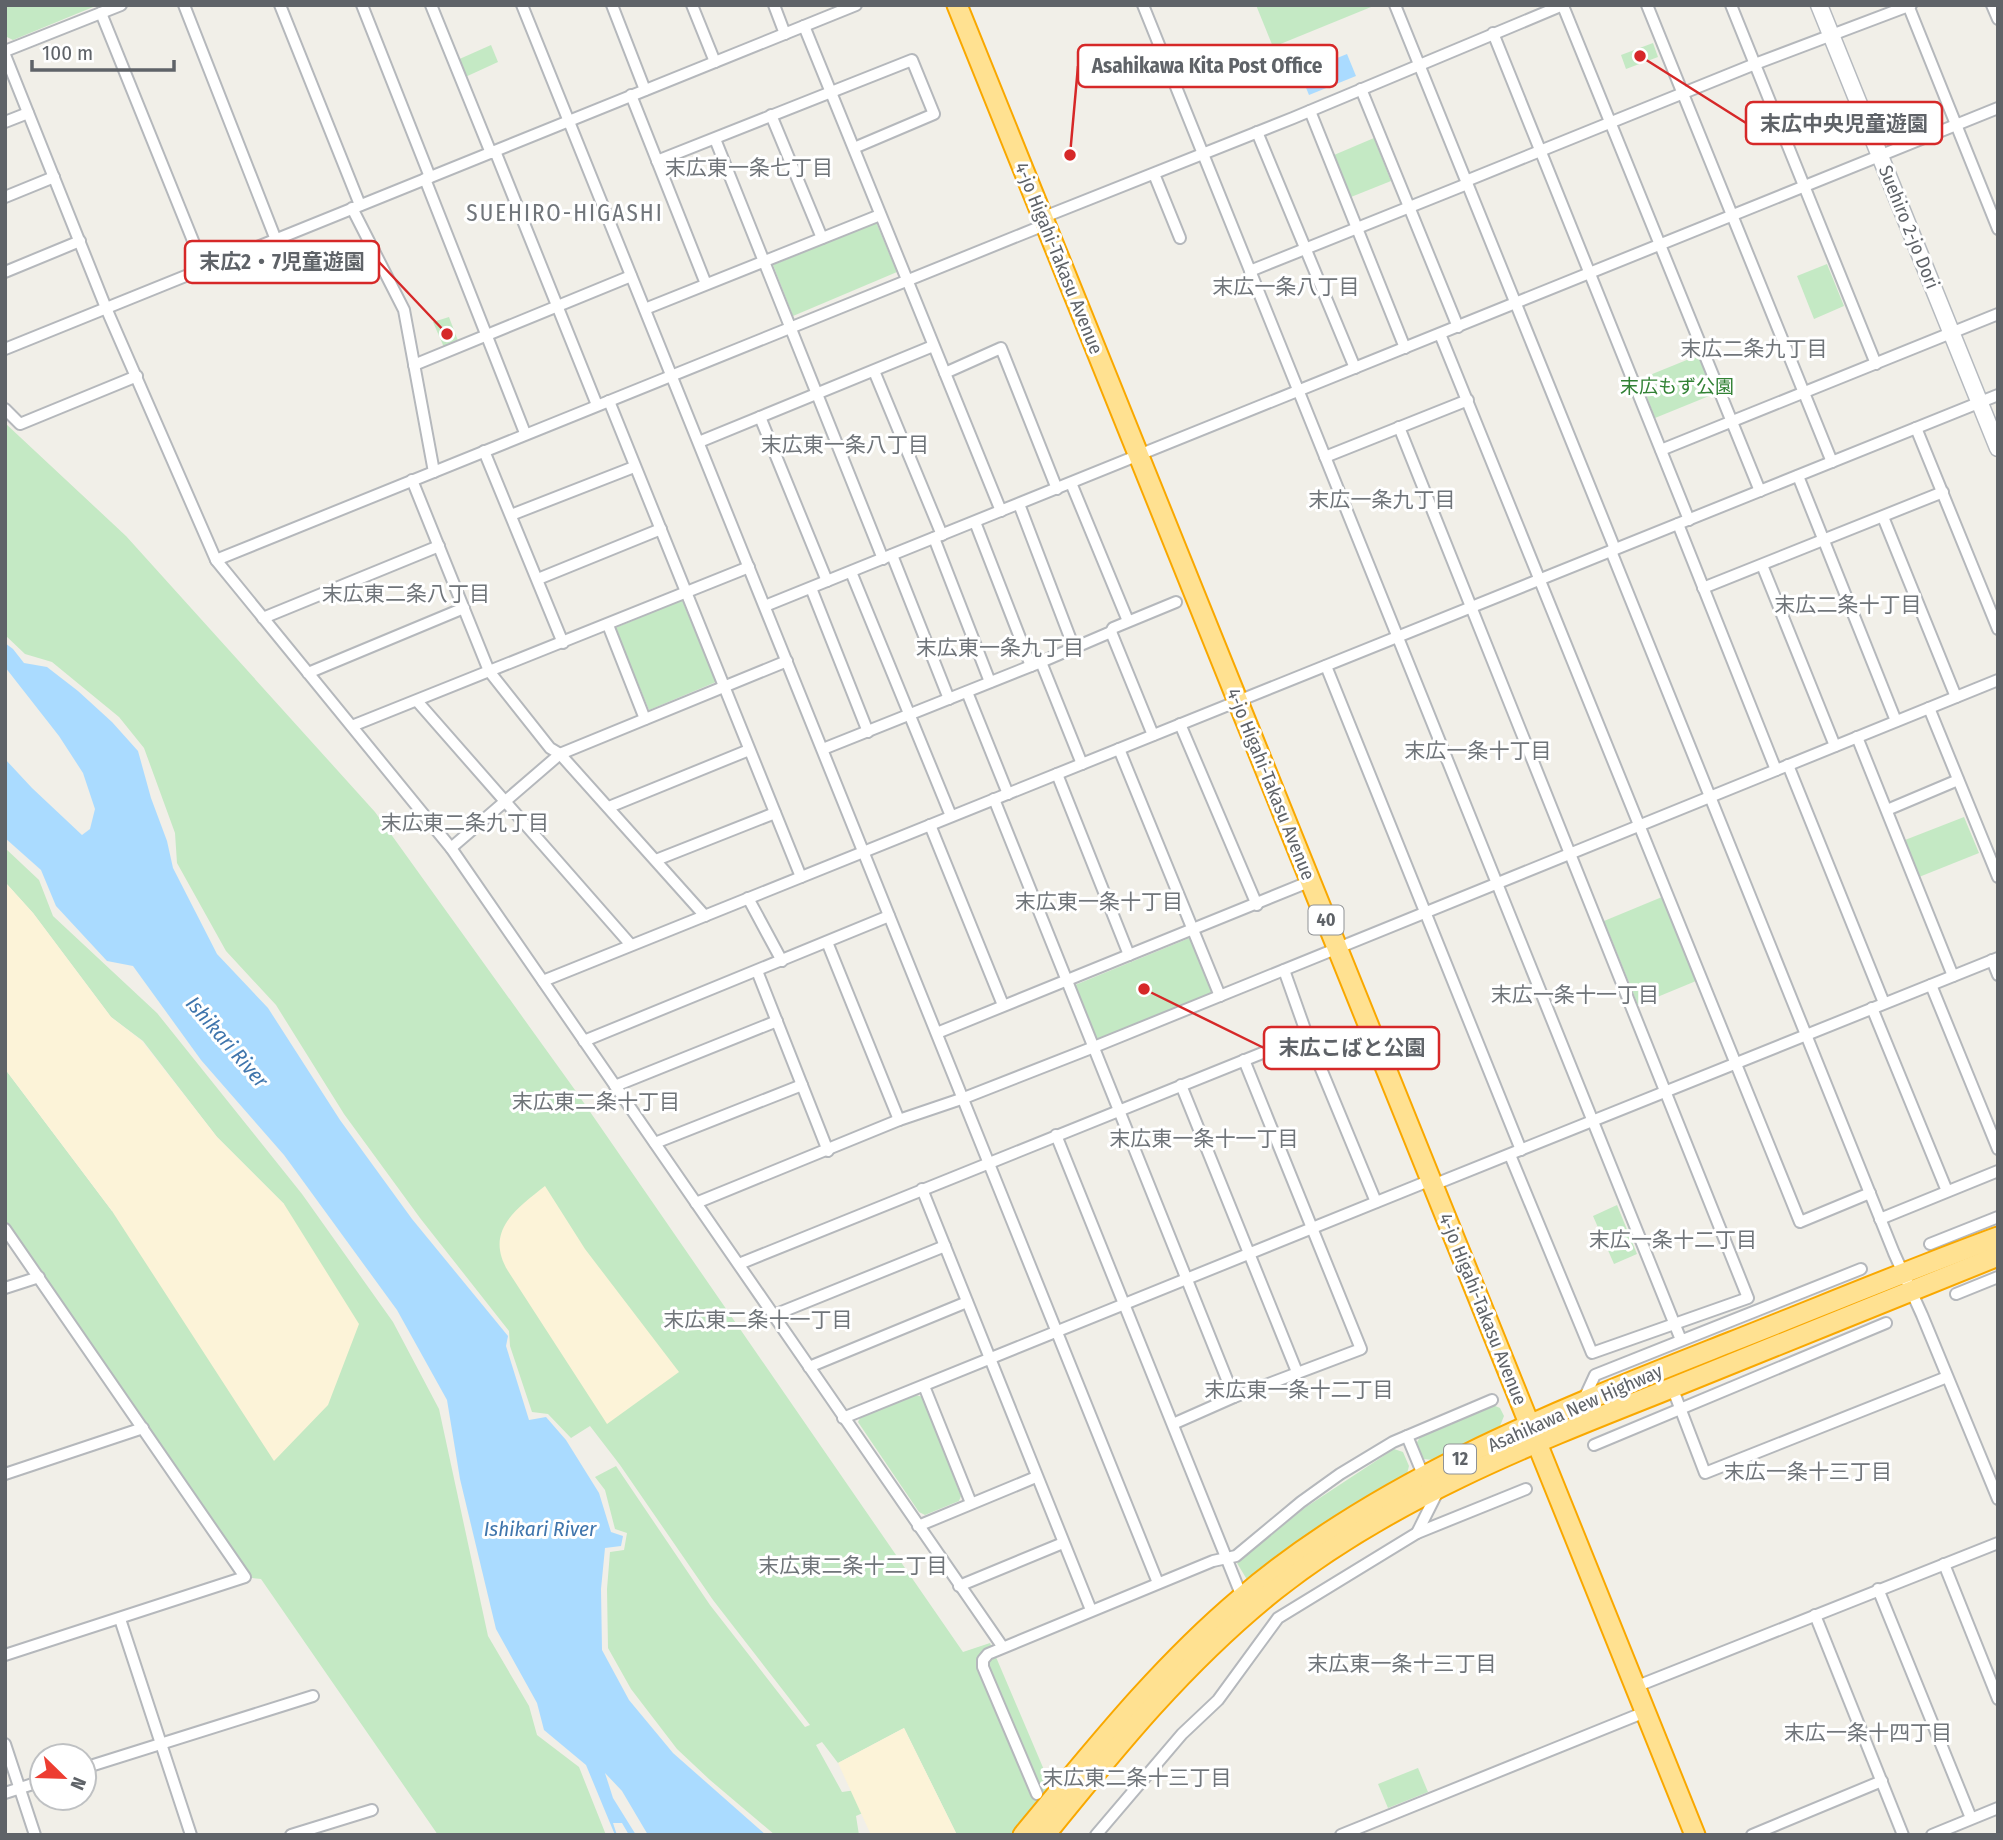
<svg xmlns="http://www.w3.org/2000/svg" width="2003" height="1840" viewBox="0 0 2003 1840" font-family="'Fira Sans Condensed','Noto Sans JP',sans-serif">
<rect width="100%" height="100%" fill="#f1efe8"/>
<g fill="#c4e9c4">
<polygon points="5,5 98,5 13,40 7,37 5,33"/>
<polygon points="1256,5 1376,5 1273,47"/>
<polygon points="1653,43 1658,57 1626,69 1621,55"/>
<polygon points="491,45 498,62 461,79 455,61"/>
<polygon points="1374,138 1391,181 1351,197 1334,155"/>
<polygon points="876,222 897,272 793,316 773,265"/>
<polygon points="1827,264 1844,306 1814,319 1797,276"/>
<polygon points="449,317 460,346 446,352 433,322"/>
<polygon points="1699,355 1714,394 1655,418 1640,379"/>
<polygon points="5,423 126,536 375,812 575,1090 963,1652 990,1643 1053,1791 1010,1835 957,1835 904,1728 838,1763 822,1742 816,1745 842,1792 856,1790 867,1811 856,1816 859,1835 775,1835 710,1780 677,1749 631,1689 608,1648 607,1589 610,1552 624,1550 627,1533 615,1529 605,1490 595,1477 616,1466 710,1605 805,1727 810,1725 713,1600 620,1465 590,1426 571,1438 548,1414 532,1412 510,1346 509,1331 420,1218 344,1114 276,1005 226,951 177,863 175,833 144,748 119,717 52,662 25,654 5,635"/>
<polygon points="682,600 716,682 649,710 615,628"/>
<polygon points="1964,817 1979,853 1919,877 1905,840"/>
<polygon points="5,848 39,880 53,916 157,1013 302,1194 393,1322 439,1409 488,1636 529,1706 537,1735 579,1767 606,1835 438,1835 261,1579 245,1577 5,1229 5,1069 112,1211 284,1204 217,1137 143,1041 111,1017 33,913 5,882"/>
<polygon points="1662,897 1696,981 1638,1005 1604,921"/>
<polygon points="1192,937 1214,993 1097,1042 1075,985"/>
<polygon points="1617,1205 1637,1254 1614,1264 1593,1216"/>
<polygon points="916,1395 923,1397 961,1496 959,1501 925,1515 919,1512 858,1422 861,1416"/>
<polygon points="1493,1405 1500,1408 1504,1416 1500,1426 1433,1460 1424,1459 1416,1444 1420,1437"/>
<polygon points="1394,1449 1403,1452 1409,1466 1407,1474 1328,1521 1249,1583 1237,1563 1306,1507"/>
<polygon points="1418,1768 1428,1792 1388,1808 1378,1784"/>
</g>
<g fill="#fcf3d8">
<polygon points="5,882 33,913 111,1017 142,1041 217,1137 284,1204 359,1324 328,1405 274,1461 112,1211 5,1069"/>
<path d="M545,1186l40,63 94,123 -72,52 -99,-153c-24,-40 8,-62 37,-85z"/>
<polygon points="904,1728 957,1835 871,1835 838,1763"/>
</g>
<g fill="#aadbff">
<polygon points="1347,54 1356,76 1309,95 1300,73"/>
<polygon points="5,643 13,649 24,663 47,667 78,691 112,722 138,751 151,798 167,841 173,868 217,954 268,1008 340,1120 412,1219 508,1336 506,1346 529,1420 546,1417 566,1440 599,1493 611,1532 623,1536 621,1546 605,1548 601,1589 602,1650 629,1700 673,1753 766,1835 648,1835 622,1791 605,1773 613,1798 636,1835 629,1835 622,1823 613,1823 617,1835 615,1835 586,1765 544,1730 537,1703 496,1629 460,1479 447,1400 397,1310 284,1155 201,1060 133,966 107,961 56,906 41,870 5,838 5,759 32,788 82,835 90,829 95,809 83,773 59,736 5,667"/>
</g>
<g fill="none" stroke-linecap="round" stroke-linejoin="round">
<g stroke="#b5b8bc" stroke-width="14">
<g id="street">
<polyline points="184,5 276,240"/>
<polyline points="280,5 360,205"/>
<polyline points="362,5 430,177"/>
<polyline points="431,5 491,153"/>
<polyline points="522,5 1158,1583"/>
<polyline points="612,5 645,90"/>
<polyline points="692,5 715,62"/>
<polyline points="774,5 785,34"/>
<polyline points="1143,5 1681,1340"/>
<polyline points="1395,5 1615,549"/>
<polyline points="1647,5 1832,462"/>
<polyline points="1731,5 1876,364"/>
<polyline points="1908,5 1998,229"/>
<polyline points="1992,5 1998,19"/>
<polyline points="1563,6 1760,491"/>
<polyline points="101,13 204,268"/>
<polyline points="804,26 1001,511"/>
<polyline points="1493,33 1689,520"/>
<polyline points="5,51 121,5"/>
<polyline points="5,55 106,308 216,560 451,848 1002,1646"/>
<polyline points="1361,89 1458,327"/>
<polyline points="631,95 706,284"/>
<polyline points="1310,111 1405,348"/>
<polyline points="771,115 822,238"/>
<polyline points="5,122 28,113"/>
<polyline points="1257,132 1355,368"/>
<polyline points="715,139 883,559"/>
<polyline points="495,151 597,405"/>
<polyline points="657,161 912,60 934,114 854,148"/>
<polyline points="1154,174 1180,238"/>
<polyline points="425,179 525,433"/>
<polyline points="1466,181 1755,64 1911,5"/>
<polyline points="5,197 54,177"/>
<polyline points="352,208 404,310 434,472"/>
<polyline points="1044,217 1293,118 1563,5"/>
<polyline points="1250,271 1467,184"/>
<polyline points="5,272 80,241"/>
<polyline points="645,309 880,215"/>
<polyline points="1440,334 1800,1222 1870,1193"/>
<polyline points="5,349 856,5"/>
<polyline points="414,365 631,276"/>
<polyline points="874,371 942,535"/>
<polyline points="945,373 1001,348 1057,489"/>
<polyline points="609,401 801,877"/>
<polyline points="5,409 20,424 137,376"/>
<polyline points="760,417 827,581"/>
<polyline points="1399,427 1748,1298 1592,1353 1510,1155"/>
<polyline points="1916,428 1998,629"/>
<polyline points="699,442 933,346"/>
<polyline points="1661,450 1998,314"/>
<polyline points="484,451 563,643"/>
<polyline points="1325,457 1468,400"/>
<polyline points="1798,476 1896,721"/>
<polyline points="412,480 489,671 550,748 560,754 705,916"/>
<polyline points="1071,483 1128,621"/>
<polyline points="1019,504 1074,648"/>
<polyline points="511,515 634,467"/>
<polyline points="1883,517 1956,697"/>
<polyline points="975,522 1031,666"/>
<polyline points="1678,524 1776,770"/>
<polyline points="934,538 990,682"/>
<polyline points="1611,551 1894,1253 1922,1315 1998,1499"/>
<polyline points="892,555 949,699"/>
<polyline points="216,560 1047,224"/>
<polyline points="1762,565 1835,746"/>
<polyline points="851,572 951,816"/>
<polyline points="538,579 661,529"/>
<polyline points="811,588 868,732"/>
<polyline points="1703,588 1943,492"/>
<polyline points="765,606 1998,108"/>
<polyline points="263,618 439,546"/>
<polyline points="608,625 645,719"/>
<polyline points="1111,632 1153,735"/>
<polyline points="1041,662 1082,764"/>
<polyline points="1326,666 1521,1150"/>
<polyline points="308,673 464,608"/>
<polyline points="967,692 1008,794"/>
<polyline points="417,701 631,945"/>
<polyline points="1929,708 1998,877"/>
<polyline points="1180,724 1257,905"/>
<polyline points="352,726 749,567"/>
<polyline points="1857,737 1953,976"/>
<polyline points="823,749 1041,662 1111,632 1113,628 1176,602"/>
<polyline points="1119,749 1220,996"/>
<polyline points="1788,765 1884,1003"/>
<polyline points="1057,774 1129,955"/>
<polyline points="994,799 1234,1397"/>
<polyline points="609,807 749,750"/>
<polyline points="1887,810 1958,780"/>
<polyline points="930,825 1003,1005"/>
<polyline points="451,848 560,754 787,661"/>
<polyline points="656,860 775,813"/>
<polyline points="748,898 782,961"/>
<polyline points="827,942 899,1120"/>
<polyline points="1992,960 1998,975"/>
<polyline points="1284,970 1307,1035 1376,1202"/>
<polyline points="757,971 828,1151"/>
<polyline points="543,981 1998,395"/>
<polyline points="1931,985 1998,1149"/>
<polyline points="1872,1008 1947,1191"/>
<polyline points="937,1033 1311,881"/>
<polyline points="584,1041 889,916"/>
<polyline points="1181,1085 1297,1372"/>
<polyline points="615,1086 777,1021"/>
<polyline points="1056,1135 1242,1597"/>
<polyline points="655,1143 802,1085"/>
<polyline points="1433,1185 1998,958"/>
<polyline points="922,1189 1091,1610"/>
<polyline points="696,1203 899,1120 964,1098 1094,1047 1998,680"/>
<polyline points="1880,1219 1998,1171"/>
<polyline points="5,1229 245,1577 5,1655"/>
<polyline points="1930,1244 1998,1217"/>
<polyline points="739,1264 1307,1035"/>
<polyline points="5,1288 39,1277"/>
<polyline points="1956,1294 1998,1277"/>
<polyline points="774,1315 945,1246"/>
<polyline points="809,1367 967,1302"/>
<polyline points="924,1386 971,1503"/>
<polyline points="1672,1387 1705,1473 1947,1377"/>
<polyline points="1583,1401 1595,1375 1861,1269"/>
<polyline points="843,1418 1431,1180"/>
<polyline points="1173,1424 1234,1397 1361,1349 1244,1060"/>
<polyline points="1407,1436 1424,1477"/>
<polyline points="1594,1445 1886,1323"/>
<polyline points="5,1474 143,1428"/>
<polyline points="918,1526 1036,1477"/>
<polyline points="1417,1533 1439,1489"/>
<polyline points="1944,1564 1998,1699"/>
<polyline points="959,1586 1063,1543"/>
<polyline points="1878,1589 1971,1818"/>
<polyline points="1815,1615 1903,1835"/>
<polyline points="120,1619 191,1835"/>
<polyline points="1635,1687 1998,1543"/>
<polyline points="5,1744 35,1835"/>
<polyline points="84,1768 313,1696"/>
<polyline points="5,1793 42,1781"/>
<polyline points="1037,1794 983,1667 983,1660 988,1654 1213,1561 1236,1556 1301,1502 1340,1474 1393,1442 1492,1400"/>
<polyline points="291,1835 372,1810"/>
<polyline points="1096,1835 1182,1734 1218,1700 1278,1618 1417,1533 1526,1489"/>
<polyline points="1341,1835 1645,1712"/>
<polyline points="1752,1835 1882,1781"/>
<polyline points="1932,1835 1998,1808"/>
</g>
</g>
<g stroke="#b6babf" stroke-width="19">
<polyline id="secondary" points="1819,5 1998,448"/>
</g>
<g stroke="#f9a800" stroke-width="23">
<g id="highway">
<polyline points="957,5 1695,1835"/>
<path d="M1023,1835c69,-83 135,-167 218,-237 140,-120 321,-189 490,-256 89,-35 177,-72 267,-105"/>
<path d="M1045,1835c72,-89 140,-173 230,-245 114,-90 250,-144 384,-197 113,-46 226,-91 339,-137"/>
</g>
</g>
<use href="#street" stroke="#fff" stroke-width="10"/>
<use href="#secondary" stroke="#fff" stroke-width="16"/>
<use href="#highway" stroke="#ffe191" stroke-width="19"/>
</g>
<g text-anchor="middle" dominant-baseline="central" stroke-width="6" stroke-linejoin="round" paint-order="stroke">
<g fill="#fff" stroke="#8f9295" stroke-width="2">
<rect x="1308.5" y="905.5" width="35" height="29" rx="5"/>
<rect x="1444" y="1444.5" width="32" height="29" rx="5"/>
</g>
<g font-size="18" font-weight="bold" fill="#5f6368">
<text x="1326" y="920">40</text>
<text x="1460" y="1459">12</text>
</g>
<g font-size="19" fill="#5f6368" stroke="#fff">
<text transform="translate(1909 227) rotate(68)">Suehiro 2-jo Dori</text>
<text transform="translate(1059 258) rotate(68)">4-jo Higahi-Takasu Avenue</text>
<text transform="translate(1271 784) rotate(68)">4-jo Higahi-Takasu Avenue</text>
<text transform="translate(1483 1309) rotate(68)">4-jo Higahi-Takasu Avenue</text>
<text transform="translate(1575 1408) rotate(-24)">Asahikawa New Highway</text>
</g>
<g font-size="19" fill="#328235" stroke="#fff">
<text x="1677" y="386">末広もず公園</text>
</g>
<g font-size="21" fill="#70757a" stroke="#fff">
<text x="749" y="168">末広東一条七丁目</text>
<text x="1286" y="287">末広一条八丁目</text>
<text x="1754" y="349">末広二条九丁目</text>
<text x="845" y="445">末広東一条八丁目</text>
<text x="1382" y="500">末広一条九丁目</text>
<text x="406" y="594">末広東二条八丁目</text>
<text x="1848" y="605">末広二条十丁目</text>
<text x="1000" y="648">末広東一条九丁目</text>
<text x="1478" y="751">末広一条十丁目</text>
<text x="465" y="823">末広東二条九丁目</text>
<text x="1099" y="902">末広東一条十丁目</text>
<text x="1575" y="995">末広一条十一丁目</text>
<text x="596" y="1102">末広東二条十丁目</text>
<text x="1204" y="1139">末広東一条十一丁目</text>
<text x="1673" y="1240">末広一条十二丁目</text>
<text x="758" y="1320">末広東二条十一丁目</text>
<text x="1299" y="1390">末広東一条十二丁目</text>
<text x="1808" y="1472">末広一条十三丁目</text>
<text x="853" y="1566">末広東二条十二丁目</text>
<text x="1402" y="1664">末広東一条十三丁目</text>
<text x="1868" y="1733">末広一条十四丁目</text>
<text x="1137" y="1778">末広東二条十三丁目</text>
</g>
<g font-size="21" font-style="italic" fill="#3f75ac" stroke="#fff">
<text transform="translate(227 1042) rotate(49)">Ishikari River</text>
<text x="540" y="1529">Ishikari River</text>
</g>
<g font-size="23" letter-spacing="2" fill="#70757a" stroke="#fff">
<text x="565" y="213">SUEHIRO-HIGASHI</text>
</g>
</g>
<path fill="none" stroke="#d62828" stroke-width="2.5" d="M1070 155L1078 66M1640 56L1746 123M447 334L379 262M1144 989L1264 1048"/>
<g fill="#d62828" stroke="#fff" stroke-width="2.5">
<circle cx="1070" cy="155" r="7"/>
<circle cx="1640" cy="56" r="7"/>
<circle cx="447" cy="334" r="7"/>
<circle cx="1144" cy="989" r="7"/>
</g>
<g fill="#fff" stroke="#d62828" stroke-width="2.5">
<rect x="1078" y="45" width="259" height="42" rx="7"/>
<rect x="1746" y="102" width="196" height="42" rx="7"/>
<rect x="185" y="241" width="194" height="42" rx="7"/>
<rect x="1264" y="1027" width="175" height="42" rx="7"/>
</g>
<g font-size="21" text-anchor="middle" font-weight="bold" fill="#5f6368">
<text x="1207" y="73">Asahikawa Kita Post Office</text>
<text x="1844" y="131">末広中央児童遊園</text>
<text x="282" y="269">末広2・7児童遊園</text>
<text x="1352" y="1055">末広こばと公園</text>
</g>
<rect width="2003" height="1840" fill="none" stroke="#5f6368" stroke-width="14"/>
<g transform="translate(63 1777) rotate(113)"><circle r="33" fill="#ffffff" stroke="#bfc1c3" stroke-width="2"/>
<path d="M0-5L12 26L0 18L-12 26Z" fill="#ed3d31"/>
<text y="-10" font-size="19" font-weight="bold" text-anchor="middle" fill="#5f6368">N</text>
</g>
<path d="M32 60v10h142v-10" fill="none" stroke="#5f6368" stroke-width="3.5"/>
<text x="42" y="60" font-size="21" fill="#5f6368" stroke="#ffffff" stroke-width="5" paint-order="stroke">100 m</text>
</svg>
